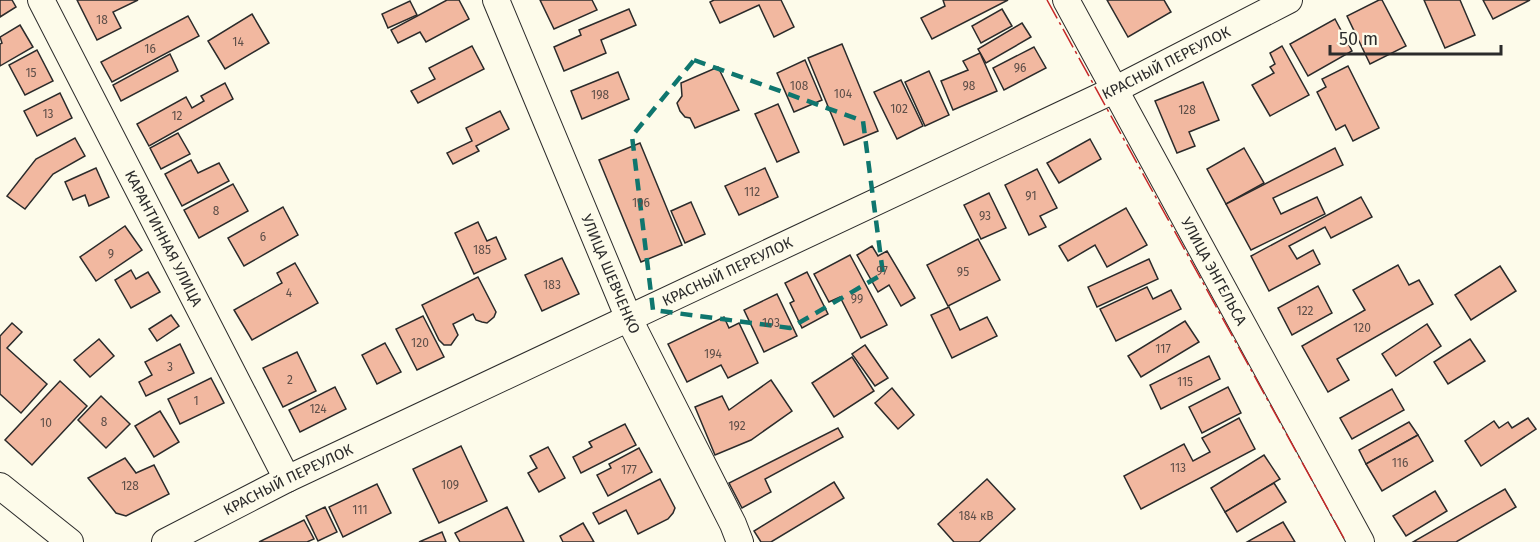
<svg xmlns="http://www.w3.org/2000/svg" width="1540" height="542" viewBox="0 0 1540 542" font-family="'Fira Sans',sans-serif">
<rect width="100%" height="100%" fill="#fdfbea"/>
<g fill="#f2b8a0" stroke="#2b2b2b" stroke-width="1.5">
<polygon points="0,0 12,0 16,7 0,17"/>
<polygon points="77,0 138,0 113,12 121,28 97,40"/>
<polygon points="447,0 459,0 469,19 426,42 420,32 398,43 391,30"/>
<polygon points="540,0 592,0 597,10 554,29"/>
<polygon points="714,0 781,0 794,27 774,37 759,5 720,23 710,2"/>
<polygon points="943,0 1008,0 932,39 921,18 945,6"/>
<polygon points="1107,0 1164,0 1171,12 1128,37"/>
<polygon points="1379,0 1382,0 1406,46 1370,64 1347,16"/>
<polygon points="1424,0 1460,0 1475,35 1445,48"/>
<polygon points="1483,0 1530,0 1493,19"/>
<polygon points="410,1 417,15 388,28 382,14"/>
<polygon points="629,9 636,25 601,40 606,53 564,71 554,47 581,35 579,30"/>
<polygon points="1002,9 1012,26 981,43 972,26"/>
<polygon points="252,14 269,43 225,69 208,41"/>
<polygon points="188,16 199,36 112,82 101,62"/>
<polygon points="1335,19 1352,51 1308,76 1290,44"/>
<polygon points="1022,23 1031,37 986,63 978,49"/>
<polygon points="20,25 33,47 0,66 0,44 2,43 0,37"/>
<polygon points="842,44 878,131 844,145 808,58"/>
<polygon points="472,46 484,69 418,103 411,91 435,79 429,68"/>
<polygon points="1282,46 1309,95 1270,116 1252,85 1274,73 1270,67 1275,64 1270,53"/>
<polygon points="1034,47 1046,68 1004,90 993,68"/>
<polygon points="37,50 53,81 25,95 9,65"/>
<polygon points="980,53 997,91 953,110 941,81 968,70 963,61"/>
<polygon points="170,54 178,71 121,101 113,85"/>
<polygon points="805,60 822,100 794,112 777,73"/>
<polygon points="1348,66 1379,128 1353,141 1345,125 1336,130 1317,92 1326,87 1322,79"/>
<polygon points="718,67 739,110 695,128 690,118 685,117 680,111 677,103 682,96 681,83"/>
<polygon points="929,71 949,115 925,126 905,82"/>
<polygon points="618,72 629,99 582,119 571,91"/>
<polygon points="901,80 923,126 897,139 874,92"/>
<polygon points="1203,82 1219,120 1189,132 1195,146 1177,153 1155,101"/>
<polygon points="225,83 233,99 149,146 137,124 186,97 192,108 204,101 201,96"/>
<polygon points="60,93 72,118 37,136 24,111"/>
<polygon points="778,104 799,152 777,162 755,114"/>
<polygon points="500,111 509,129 476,146 479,151 453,164 447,153 472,141 466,128"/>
<polygon points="178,133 190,154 161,169 150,148"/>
<polygon points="75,138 85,156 53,174 25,209 7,196 36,159"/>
<polygon points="1090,139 1101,159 1059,183 1047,163"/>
<polygon points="640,143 682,245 641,262 599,160"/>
<polygon points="1244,148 1264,183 1226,204 1207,169"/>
<polygon points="1335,148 1343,165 1273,198 1281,214 1317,197 1325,214 1251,250 1226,204"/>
<polygon points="191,160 198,173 219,163 229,181 182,206 165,174"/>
<polygon points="96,168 109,197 89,206 85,195 73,200 65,182"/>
<polygon points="765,168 778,197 739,215 725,186"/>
<polygon points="1037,169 1057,208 1040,216 1046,227 1029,235 1005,185"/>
<polygon points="233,184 248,211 199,238 184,210"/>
<polygon points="989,193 1006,228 981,239 964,205"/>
<polygon points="1361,197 1372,217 1331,238 1325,227 1289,246 1297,259 1313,250 1320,264 1269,291 1251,256"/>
<polygon points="691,202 705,234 685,243 671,211"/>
<polygon points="283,207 298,235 244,266 228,238"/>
<polygon points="1126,208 1147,245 1107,267 1095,245 1068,261 1059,246"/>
<polygon points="478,222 487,241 496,237 506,259 474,274 455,233"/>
<polygon points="125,226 142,250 96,281 80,257"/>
<polygon points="978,239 1000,280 948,306 927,265"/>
<polygon points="872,246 878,256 887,251 915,298 901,306 889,285 878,292 857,255"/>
<polygon points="850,255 887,325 861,338 840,297 829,302 814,274"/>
<polygon points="562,258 579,294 542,311 525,275"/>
<polygon points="1149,259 1158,279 1097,307 1088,287"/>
<polygon points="295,263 318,303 252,340 234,310 282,283 277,273"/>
<polygon points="1398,265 1409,285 1419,280 1433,304 1337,359 1349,380 1328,392 1302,346 1365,310 1353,290"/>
<polygon points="1500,266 1516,291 1471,320 1455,295"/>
<polygon points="131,270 136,279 148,272 160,292 131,308 115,280"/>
<polygon points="807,272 828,314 802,328 790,303 794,301 785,283"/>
<polygon points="478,277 496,312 494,317 487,323 482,322 476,320 473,314 453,324 458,335 451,345 444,345 439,340 422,305"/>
<polygon points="1318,286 1332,313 1292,335 1278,308"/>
<polygon points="1147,287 1153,299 1171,290 1181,309 1116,341 1100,309"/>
<polygon points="777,294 797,336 764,352 744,310"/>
<polygon points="949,307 960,330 987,317 997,336 952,358 931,315"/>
<polygon points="171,315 179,326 157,341 149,329"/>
<polygon points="423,316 444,357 417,370 396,329"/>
<polygon points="724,317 729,328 739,323 758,363 728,378 721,365 687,382 668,344"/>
<polygon points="1185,321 1199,342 1141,377 1128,356"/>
<polygon points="12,323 22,332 7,348 47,384 21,413 0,394 0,336"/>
<polygon points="1427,324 1441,346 1396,376 1382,354"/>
<polygon points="99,339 114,356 90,377 74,360"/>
<polygon points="1470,339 1485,361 1448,384 1434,362"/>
<polygon points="385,343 401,372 377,384 362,355"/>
<polygon points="180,344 194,373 146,396 139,382 152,375 145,362"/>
<polygon points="865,345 888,378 875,386 852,354"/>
<polygon points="297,352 316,391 283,407 263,368"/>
<polygon points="1209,356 1220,379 1161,409 1150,385"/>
<polygon points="852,357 874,391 834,417 812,383"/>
<polygon points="211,378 224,403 180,424 168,399"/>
<polygon points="771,380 792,411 751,440 715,455 695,407 722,396 729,410"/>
<polygon points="60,381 87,406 32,465 5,440"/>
<polygon points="335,387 346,409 300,432 289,410"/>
<polygon points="1228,387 1241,413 1202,433 1189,407"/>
<polygon points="892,388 914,415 898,429 875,403"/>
<polygon points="1392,389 1404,410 1352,439 1340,418"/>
<polygon points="101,396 130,424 106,448 78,420"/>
<polygon points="160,411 179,442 154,457 135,426"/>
<polygon points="1239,418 1255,449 1141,509 1124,476 1184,444 1193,461 1210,452 1202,438"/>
<polygon points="1528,418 1536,429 1481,466 1465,441 1494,421 1499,428 1508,422 1512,428"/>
<polygon points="1409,422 1418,435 1366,464 1359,450"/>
<polygon points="625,424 636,445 581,473 573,457 592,447 589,442"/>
<polygon points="838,428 843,437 765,479 771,492 742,508 729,483"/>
<polygon points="1418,435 1433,461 1382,491 1366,464"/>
<polygon points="461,446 487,501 439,523 413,469"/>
<polygon points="548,447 565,478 539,492 528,473 537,468 530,456"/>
<polygon points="639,448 652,472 608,496 597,475 611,468 609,464"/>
<polygon points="1264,455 1280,479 1225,512 1211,488"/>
<polygon points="125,458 136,473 154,465 169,494 126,516 116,513 88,478"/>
<polygon points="660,479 675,508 673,513 668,519 638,534 626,510 599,524 593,513"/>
<polygon points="987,479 1015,509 979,542 954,542 938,524"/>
<polygon points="834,482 844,498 771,542 761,542 754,531"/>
<polygon points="1274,483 1286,502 1237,532 1225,512"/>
<polygon points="377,484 391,513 343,537 329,507"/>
<polygon points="1505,489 1516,507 1456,542 1413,542"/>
<polygon points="1435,491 1447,511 1406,536 1393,516"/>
<polygon points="325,507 337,532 318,541 306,516"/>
<polygon points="507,507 524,542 460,542 455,533"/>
<polygon points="304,520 314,539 307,542 259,542"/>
<polygon points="1283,522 1295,542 1247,542"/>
<polygon points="583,523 594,542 563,542 560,536"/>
<polygon points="442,532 446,542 419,542"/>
</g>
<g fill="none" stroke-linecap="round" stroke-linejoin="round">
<g stroke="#2b2b2b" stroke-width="28">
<g id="minor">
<path id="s1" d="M41,0l246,479"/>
<path id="s2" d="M496,0l133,319 104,205 7,18"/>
<path id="s3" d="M1066,0l295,542"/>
<polyline points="0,486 70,542"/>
<path id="s4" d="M165,542l122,-63 829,-390 173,-89"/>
</g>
</g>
<use href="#minor" stroke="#fdfbea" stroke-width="26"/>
<polyline stroke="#c62828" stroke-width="1.5" stroke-dasharray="21 4.5 3 4.5" stroke-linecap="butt" points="1047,0 1346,542"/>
</g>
<path fill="none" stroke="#0f766e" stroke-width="4.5" stroke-dasharray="12 8" stroke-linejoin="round" d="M694,60l169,61 20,153 -93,54 -137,-18 -21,-174z"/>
<g text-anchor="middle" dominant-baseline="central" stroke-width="4.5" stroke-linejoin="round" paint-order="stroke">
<g font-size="12" fill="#5d4e48">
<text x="102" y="20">18</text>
<text x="238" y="42">14</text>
<text x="150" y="49">16</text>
<text x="1020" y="68">96</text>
<text x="31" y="73">15</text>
<text x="799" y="86">108</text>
<text x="969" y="86">98</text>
<text x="843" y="94">104</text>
<text x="600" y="95">198</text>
<text x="899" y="109">102</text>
<text x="1187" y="110">128</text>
<text x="48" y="114">13</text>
<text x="177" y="116">12</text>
<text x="752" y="192">112</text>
<text x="1031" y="196">91</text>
<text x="641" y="203">196</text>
<text x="216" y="211">8</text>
<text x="985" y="216">93</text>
<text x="263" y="237">6</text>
<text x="482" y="250">185</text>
<text x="111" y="254">9</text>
<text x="882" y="271">97</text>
<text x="963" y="272">95</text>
<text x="552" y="285">183</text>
<text x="289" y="293">4</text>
<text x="857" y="299">99</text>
<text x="1305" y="311">122</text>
<text x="771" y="323">103</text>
<text x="1362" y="328">120</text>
<text x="420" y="343">120</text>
<text x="1163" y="349">117</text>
<text x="713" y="354">194</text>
<text x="170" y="367">3</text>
<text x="290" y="380">2</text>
<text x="1185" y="382">115</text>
<text x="196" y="401">1</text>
<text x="318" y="409">124</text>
<text x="104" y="422">8</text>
<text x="46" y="423">10</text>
<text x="737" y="426">192</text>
<text x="1400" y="463">116</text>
<text x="1178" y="468">113</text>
<text x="629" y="470">177</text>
<text x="450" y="485">109</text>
<text x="130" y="486">128</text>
<text x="360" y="510">111</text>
<text x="976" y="516">184 кВ</text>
</g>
<g font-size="15" fill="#2b2b2b" stroke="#fdfbea">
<text stroke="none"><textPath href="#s4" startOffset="1110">КРАСНЫЙ ПЕРЕУЛОК</textPath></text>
<text stroke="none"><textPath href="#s1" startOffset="268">КАРАНТИННАЯ УЛИЦА</textPath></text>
<text stroke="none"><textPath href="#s3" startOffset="309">УЛИЦА ЭНГЕЛЬСА</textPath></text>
<text stroke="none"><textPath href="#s4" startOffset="624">КРАСНЫЙ ПЕРЕУЛОК</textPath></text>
<text stroke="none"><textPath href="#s2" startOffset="297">УЛИЦА ШЕВЧЕНКО</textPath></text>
<text stroke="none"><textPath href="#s4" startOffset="138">КРАСНЫЙ ПЕРЕУЛОК</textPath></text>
</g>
</g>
<path d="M1330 45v9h171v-9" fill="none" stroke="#2b2b2b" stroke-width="3"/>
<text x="1339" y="45" font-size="18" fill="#2b2b2b" stroke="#fdfbea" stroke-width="4.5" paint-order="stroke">50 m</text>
</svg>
